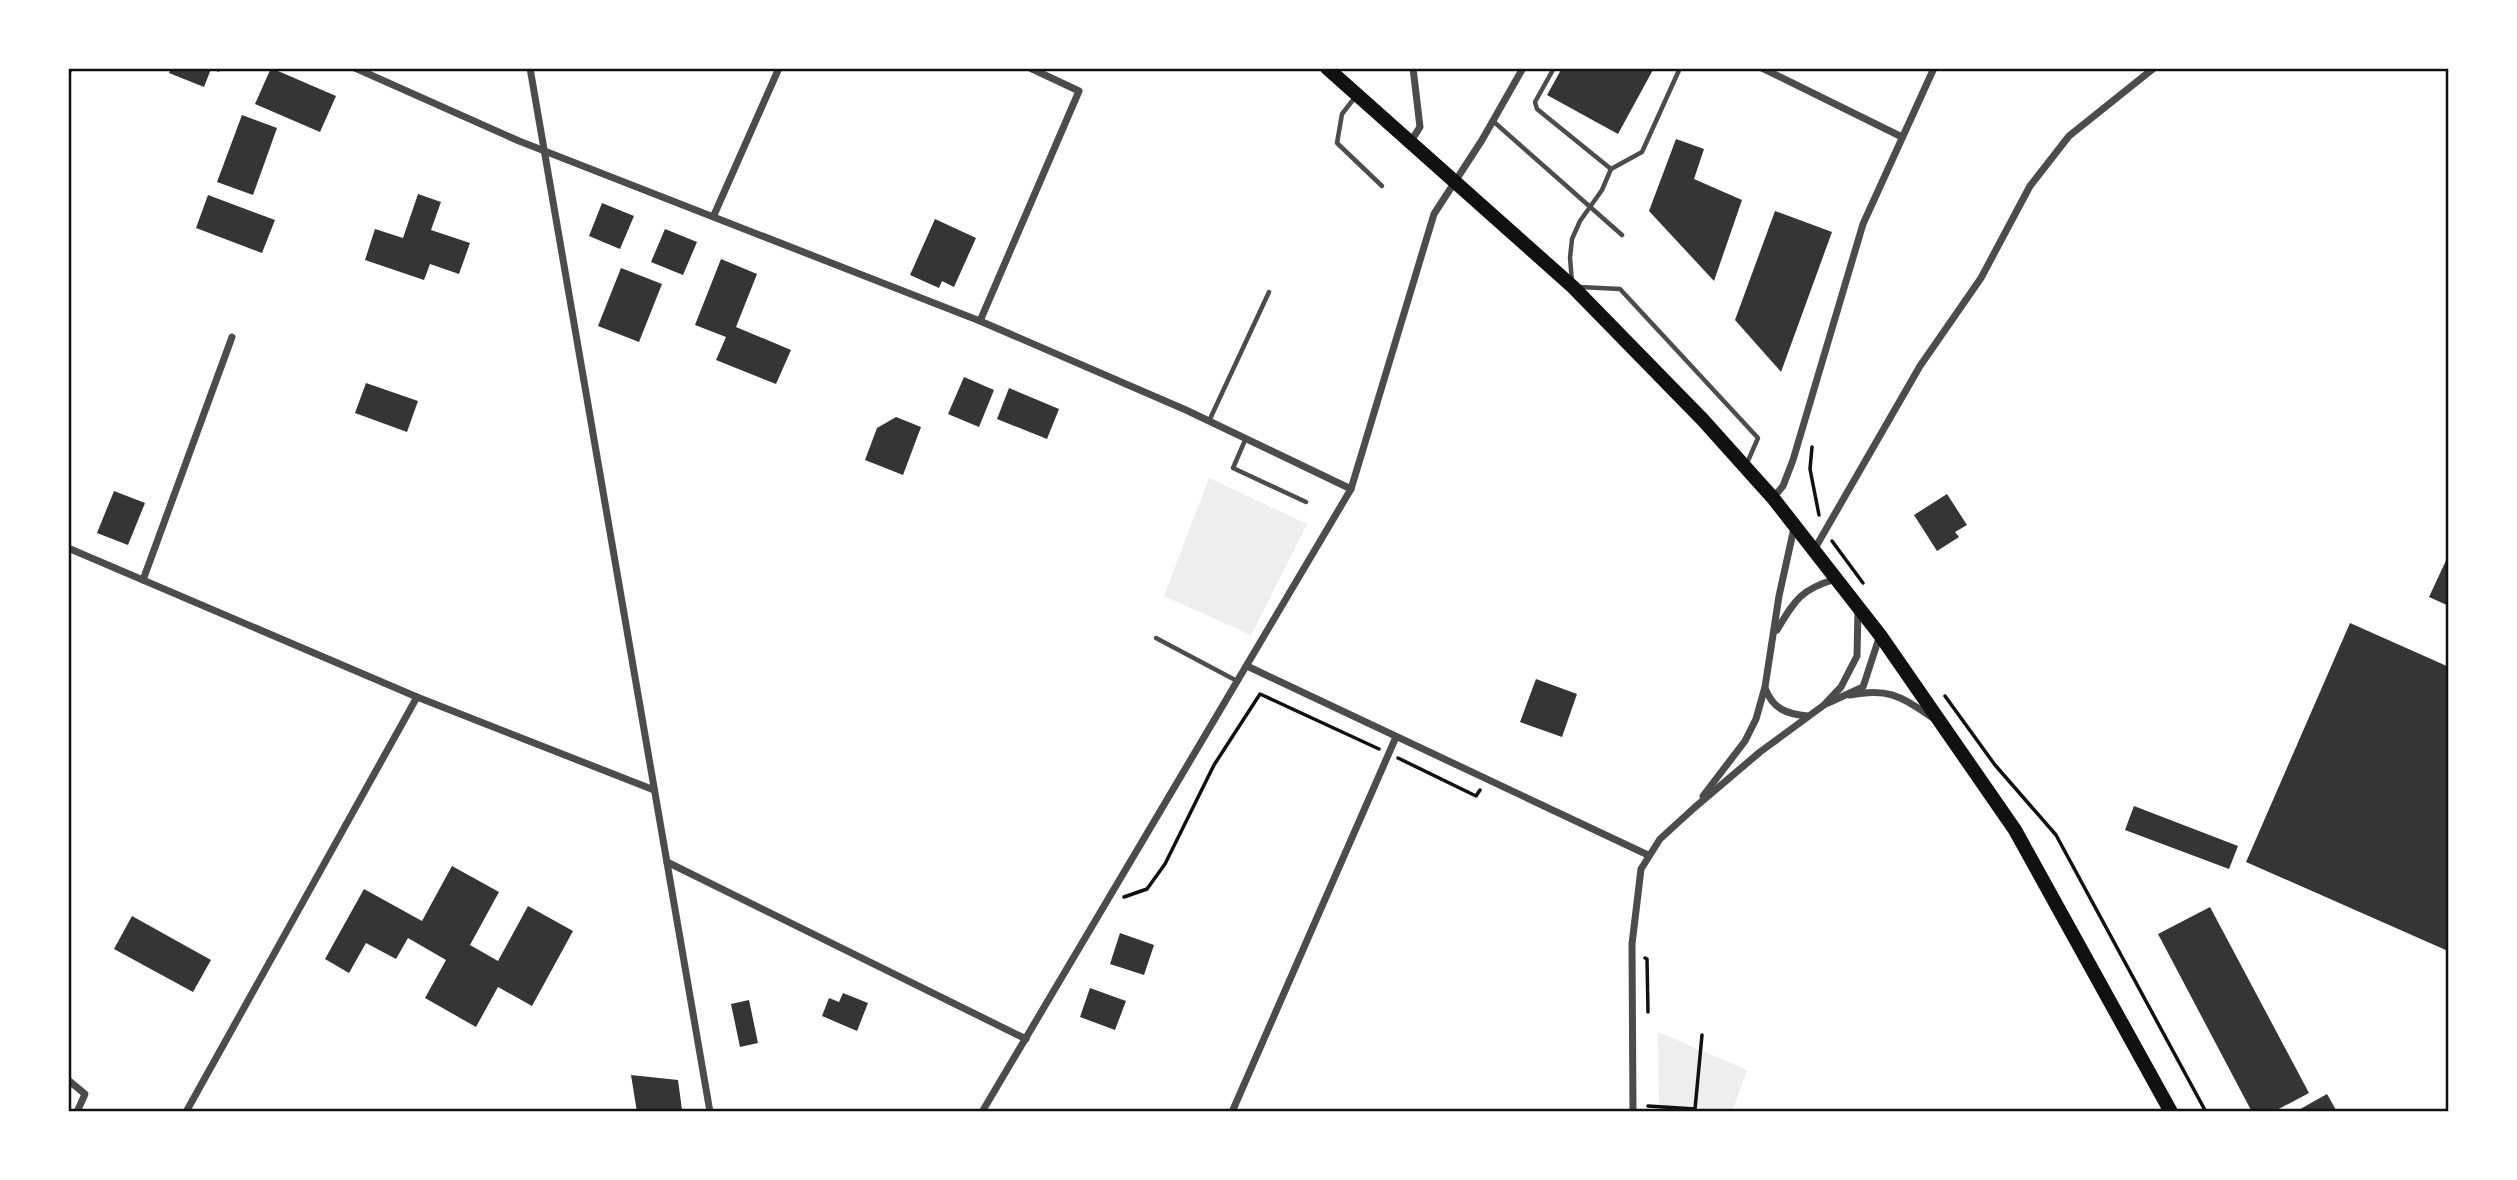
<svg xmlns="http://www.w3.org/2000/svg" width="2517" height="1180" viewBox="0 0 2517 1180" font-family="'Source Sans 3',sans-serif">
<rect width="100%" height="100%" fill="#fff"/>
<g fill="#eee">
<polygon points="1209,478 1307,524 1251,635 1164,596"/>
<polygon points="1658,1032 1747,1070 1732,1112 1659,1112"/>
</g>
<g fill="#353535">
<polygon points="171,68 221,68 219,72 211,69 204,87 169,73"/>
<polygon points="271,68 336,96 320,132 255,104"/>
<polygon points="1562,68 1654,68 1618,134 1547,95"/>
<polygon points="242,115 277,128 253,195 217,182"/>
<polygon points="1676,139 1704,149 1694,179 1742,200 1714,281 1649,211"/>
<polygon points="418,194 441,202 431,230 470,243 459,274 430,264 424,280 365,260 375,229 403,238"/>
<polygon points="208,195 275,220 262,253 196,228"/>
<polygon points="602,203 634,216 620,249 589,236"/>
<polygon points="1775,211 1832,232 1781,372 1735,320"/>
<polygon points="935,219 976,238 954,287 942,281 939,288 910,275"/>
<polygon points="665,229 697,242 683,275 651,262"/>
<polygon points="721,259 757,274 736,327 791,350 776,384 716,360 726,337 695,325"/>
<polygon points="621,268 662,284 639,342 598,326"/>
<polygon points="964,377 994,390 979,427 948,414"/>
<polygon points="366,383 418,401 407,432 355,413"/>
<polygon points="1009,388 1059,409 1047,439 997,419"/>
<polygon points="896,417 921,427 903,475 865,460 877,428"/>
<polygon points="114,491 145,503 128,545 97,533"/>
<polygon points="1947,494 1967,525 1955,532 1959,537 1937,551 1914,515"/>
<polygon points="2449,554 2449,606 2429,597"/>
<polygon points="2350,623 2449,667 2448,951 2246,862"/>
<polygon points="1536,679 1577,694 1562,737 1520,722"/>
<polygon points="2134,806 2238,846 2229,869 2125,830"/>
<polygon points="452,866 499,892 470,945 498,961 528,906 573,931 532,1006 498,987 476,1027 425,998 446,960 408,938 396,959 366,943 349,973 325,959 364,889 422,921"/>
<polygon points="2210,907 2309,1093 2273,1112 2252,1112 2158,934"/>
<polygon points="132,916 211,960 193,992 114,949"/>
<polygon points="1120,933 1154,945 1144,975 1110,964"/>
<polygon points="1090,988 1126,1001 1115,1030 1080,1017"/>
<polygon points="843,993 868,1003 857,1031 822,1016 829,998 839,1002"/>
<polygon points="749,1000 758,1043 740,1047 731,1004"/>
<polygon points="631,1075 678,1080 682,1110 637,1112"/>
<polygon points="2327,1094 2336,1110 2295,1112"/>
</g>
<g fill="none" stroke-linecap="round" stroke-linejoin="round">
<g stroke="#111" stroke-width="3.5">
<polyline points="1812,447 1810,469 1819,515"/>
<polyline points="1832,541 1863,583"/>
<polyline points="1945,696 1995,765 2056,835 2206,1112"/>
<polyline points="1398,758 1476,796 1480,790"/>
<polyline points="1124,897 1147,889 1165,864 1214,765 1260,694 1379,749"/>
<polyline points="1645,958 1647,959 1648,1012"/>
<polyline points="1648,1106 1695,1109 1702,1035"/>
</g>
<g stroke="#4c4c4c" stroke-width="4.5">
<polyline points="1554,68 1535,102 1537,109 1611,169"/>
<polyline points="1356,96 1342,114 1337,143 1382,186"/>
<polyline points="1493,121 1622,235"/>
<polyline points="1572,282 1570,258 1572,239 1580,221 1602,190 1611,169 1642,152 1680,68"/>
<polyline points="1580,287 1620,289 1758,438 1747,463"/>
<polyline points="1209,421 1269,292"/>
<polyline points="1246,438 1233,468 1306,502"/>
<polyline points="1156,638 1237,681"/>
</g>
<g stroke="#4c4c4c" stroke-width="7">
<polyline points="355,68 519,141 980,321 1186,410 1351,489"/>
<polyline points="530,68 710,1112"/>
<polyline points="1762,68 1902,137"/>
<polyline points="68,71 70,68"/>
<polyline points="1411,141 1420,127 1413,68"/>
<polyline points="714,215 779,68"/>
<polyline points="980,321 1079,91 1030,68"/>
<polyline points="1773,498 1783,486 1793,460 1863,224 1934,68"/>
<polyline points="68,548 417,697 654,790"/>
<polyline points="1814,550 1920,366 1981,278 2030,186 2069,136 2154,68"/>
<polyline points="143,580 232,337"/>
<path d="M1777,630c18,-30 24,-41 59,-51"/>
<polyline points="1247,666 1648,855"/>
<path d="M1765,688c8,21 21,26 43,28"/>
<path d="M1850,695c40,-8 51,2 83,23"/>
<polyline points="1828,703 1863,687 1880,635"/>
<polyline points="1703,796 1745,741 1756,719 1765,687 1779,596 1794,528"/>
<polyline points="667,862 1026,1039"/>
<polyline points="68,1080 85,1094 77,1112"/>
<polyline points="186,1112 417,697"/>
<polyline points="982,1112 1351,489 1434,214 1482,140 1523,68"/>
<polyline points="1232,1112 1396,737"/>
<polyline points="1633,1112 1632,944 1641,869 1660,839 1694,808 1760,752 1824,705 1841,687 1857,656 1858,609"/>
</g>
<polyline stroke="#111" stroke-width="14" points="1327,68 1573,287 1703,420 1773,498 1880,635 2015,830 2171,1112"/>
</g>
<rect width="2517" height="1180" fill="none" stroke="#ffffff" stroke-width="140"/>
<rect x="70" y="70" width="2377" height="1040" fill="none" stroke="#111" stroke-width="2.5"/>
</svg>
